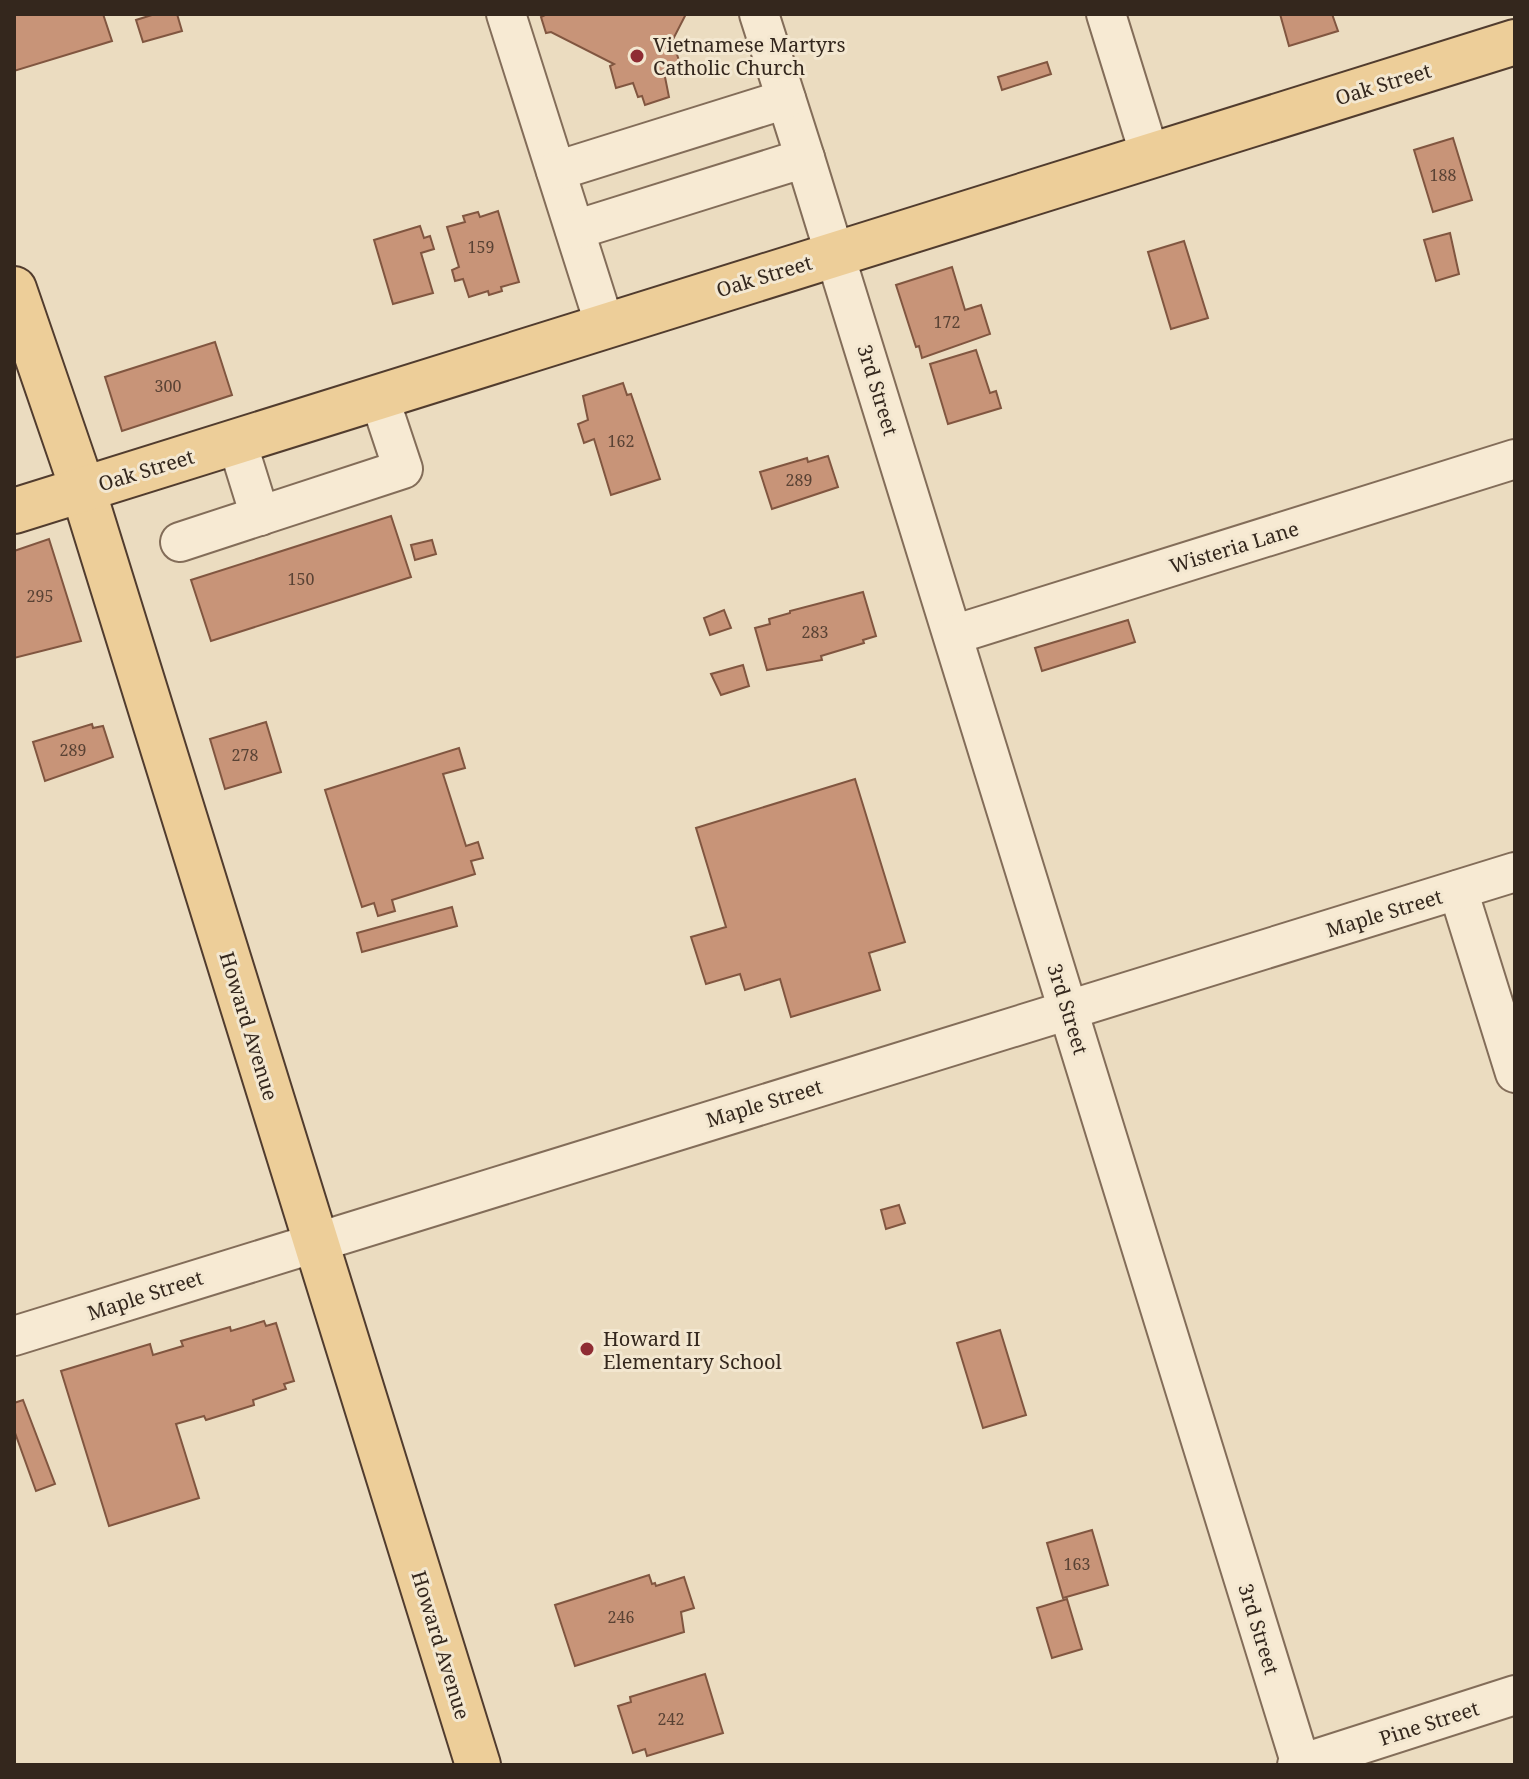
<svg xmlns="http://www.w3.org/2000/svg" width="1529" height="1779" viewBox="0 0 1529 1779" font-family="'Noto Serif',serif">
<rect width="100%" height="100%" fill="#ebdcc0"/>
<g fill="#c89478" stroke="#815640" stroke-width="2">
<polygon points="14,14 103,14 112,41 14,71"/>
<polygon points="155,14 177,14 182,31 143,42 136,20"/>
<polygon points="547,14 686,14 669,47 674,45 681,67 670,70 665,77 669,97 645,105 642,96 638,97 633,83 616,88 610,66 614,64 551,32 546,33 541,17"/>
<polygon points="1280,14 1332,14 1338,31 1289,46"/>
<polygon points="1047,62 1051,74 1002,90 998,77"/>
<polygon points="1453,138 1472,200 1433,212 1414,150"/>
<polygon points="498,211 519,282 501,287 502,291 489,295 488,291 469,297 463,279 455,281 452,270 459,267 447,227 465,222 463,216 478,212 480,217"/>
<polygon points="420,226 424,238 430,236 434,249 421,253 433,293 393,304 374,240"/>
<polygon points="1450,233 1459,274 1436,281 1424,240"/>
<polygon points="1184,241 1208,318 1171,329 1148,252"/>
<polygon points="952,267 965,310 981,305 990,334 922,358 919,346 916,347 896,285"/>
<polygon points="215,342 232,395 122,431 105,377"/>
<polygon points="976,350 990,393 996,391 1001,408 948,424 930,364"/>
<polygon points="623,383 627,395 631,394 660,479 611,495 594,439 584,443 578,424 588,420 583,396"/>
<polygon points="828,456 838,487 772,509 760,472 807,458 808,462"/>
<polygon points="391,516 411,577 211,641 191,580"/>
<polygon points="49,539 81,641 14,658 14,551"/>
<polygon points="432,540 436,554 415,560 411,545"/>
<polygon points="863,592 876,636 863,640 864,643 821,656 822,660 767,670 755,628 770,624 769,619 790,613 790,611"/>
<polygon points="724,610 731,628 710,635 704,618"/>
<polygon points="1128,620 1135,642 1042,671 1035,648"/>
<polygon points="743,665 749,686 721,695 711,674"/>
<polygon points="266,722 281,772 225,789 210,739"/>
<polygon points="92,724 93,728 103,726 113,757 45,781 33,742"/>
<polygon points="459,748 465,768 443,774 466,846 478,842 483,858 471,861 475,874 392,900 395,911 378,916 374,903 362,907 325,790"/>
<polygon points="855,779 905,942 869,953 880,990 791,1017 780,979 745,990 740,974 706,984 691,937 726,927 696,828"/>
<polygon points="452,907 457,926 362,952 357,933"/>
<polygon points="899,1205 905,1223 886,1229 881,1210"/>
<polygon points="264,1321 266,1326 276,1323 294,1381 284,1384 286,1389 253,1400 254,1405 206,1420 204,1416 176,1424 199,1498 109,1526 61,1371 150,1344 153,1355 183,1346 181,1341 230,1327 231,1331"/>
<polygon points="1000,1330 1026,1415 983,1428 957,1343"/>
<polygon points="23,1400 55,1484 36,1491 14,1430 14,1403"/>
<polygon points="1092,1530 1108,1585 1063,1598 1047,1543"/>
<polygon points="649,1575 652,1584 655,1583 656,1586 684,1577 694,1608 681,1612 684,1632 575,1666 555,1605"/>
<polygon points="1067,1599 1082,1649 1052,1658 1037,1608"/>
<polygon points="705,1674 723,1733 647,1756 645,1749 633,1753 618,1706 631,1702 630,1697"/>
</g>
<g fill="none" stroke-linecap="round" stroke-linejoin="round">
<g stroke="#836d59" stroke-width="42">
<g id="minor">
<polyline points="506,14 605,326"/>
<polyline points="759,14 805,158"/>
<polyline points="1106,14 1150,156"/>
<polyline points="556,171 786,99"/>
<polyline points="575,230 805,158 1301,1765"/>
<polyline points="237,442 260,516"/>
<polyline points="180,542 403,469 379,397"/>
<polyline points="953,635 1515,459"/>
<polyline points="1458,890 1515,1073"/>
<polyline points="14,1336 1515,872"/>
<polyline points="1297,1765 1515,1695"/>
</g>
</g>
<g stroke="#513c2e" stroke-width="48">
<g id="major">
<polyline points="14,289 83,490 478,1765"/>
<polyline points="14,511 1515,42"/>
</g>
</g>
<use href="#minor" stroke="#f7ead3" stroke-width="38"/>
<use href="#major" stroke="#edce99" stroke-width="44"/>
</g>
<g fill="#8f2c33" stroke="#f3e7d0" stroke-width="3">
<circle cx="637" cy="56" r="8"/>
<circle cx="587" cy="1349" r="8"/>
</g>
<g text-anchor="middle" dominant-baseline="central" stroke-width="6" stroke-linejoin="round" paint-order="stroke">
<g font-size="16" fill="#594234">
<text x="1443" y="175">188</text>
<text x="481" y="247">159</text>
<text x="947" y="322">172</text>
<text x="168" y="386">300</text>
<text x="621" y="441">162</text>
<text x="799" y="480">289</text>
<text x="301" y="579">150</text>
<text x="40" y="596">295</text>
<text x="815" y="632">283</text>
<text x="73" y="750">289</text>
<text x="245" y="755">278</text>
<text x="1077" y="1564">163</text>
<text x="621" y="1617">246</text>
<text x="671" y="1719">242</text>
</g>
<g font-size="20" fill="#34271d" stroke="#f3e7d0" text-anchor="start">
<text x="653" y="44">Vietnamese Martyrs<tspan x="653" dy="23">Catholic Church</tspan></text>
<text x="603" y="1338">Howard II<tspan x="603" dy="23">Elementary School</tspan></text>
</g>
<g font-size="20" fill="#34271d" stroke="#f3e7d0">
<text transform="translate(1383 84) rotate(-17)">Oak Street</text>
<text transform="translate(764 276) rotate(-17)">Oak Street</text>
<text transform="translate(878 390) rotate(73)">3rd Street</text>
<text transform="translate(146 470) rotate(-17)">Oak Street</text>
<text transform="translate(1234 547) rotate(-17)">Wisteria Lane</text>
<text transform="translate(1384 913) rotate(-17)">Maple Street</text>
<text transform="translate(1068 1009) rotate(73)">3rd Street</text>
<text transform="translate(249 1026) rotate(73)">Howard Avenue</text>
<text transform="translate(764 1103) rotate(-17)">Maple Street</text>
<text transform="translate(145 1295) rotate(-18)">Maple Street</text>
<text transform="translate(1259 1629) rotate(73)">3rd Street</text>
<text transform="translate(441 1645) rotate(73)">Howard Avenue</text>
<text transform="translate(1429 1723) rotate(-18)">Pine Street</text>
</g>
</g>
<rect width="1529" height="1779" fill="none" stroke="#34271d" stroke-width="32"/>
</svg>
